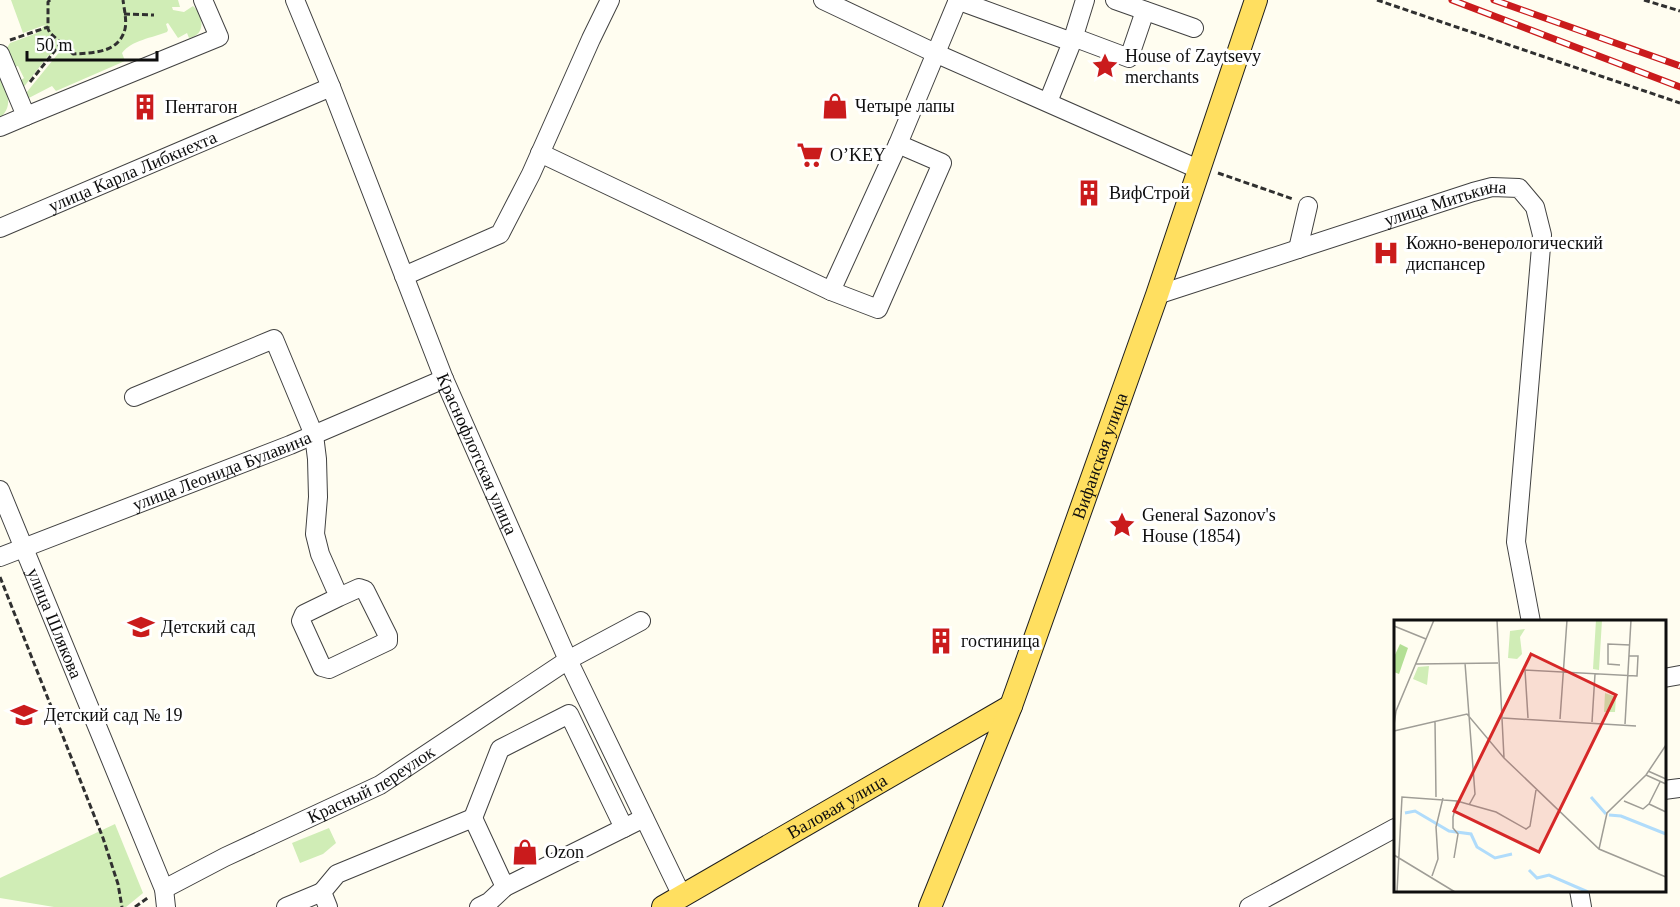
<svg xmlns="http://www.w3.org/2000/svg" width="1680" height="907" viewBox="0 0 1680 907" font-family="'Times New Roman',serif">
<rect width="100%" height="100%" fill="#fffdf0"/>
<g fill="#d0edb6">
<path d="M11,0h167l2,7h-8l1,3 11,2 9,-6c11,10 13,29 -4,32l-2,-5 -9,5 -10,-15 -2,1 2,6 -1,2c-15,6 -35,8 -45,21l3,8 -69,30 -4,-5 -27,14 -3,-2 39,-48 -13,6 -25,32 -3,-7 4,-3 -6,-12 -3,1 -8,-19 3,-5 27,-10 8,-8 -22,8z"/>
<path d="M0,75c6,16 15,30 0,43z"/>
<polygon points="115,824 143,893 126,907 54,907 0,898 0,878"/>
<polygon points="329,828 336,843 323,854 300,863 292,843"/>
</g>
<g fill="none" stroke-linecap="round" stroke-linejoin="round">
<g stroke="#414141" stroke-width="20">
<g id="minor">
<path id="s1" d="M295,0l36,87 113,292 124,281 114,236"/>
<polyline points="823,0 935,53 1198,169"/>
<polyline points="957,0 1072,42 1048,102"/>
<polyline points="1115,0 1194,28"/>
<polyline points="1073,37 1129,58 1145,11"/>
<polyline points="1072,42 1085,0"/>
<polyline points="0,54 26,116 0,127"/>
<polyline points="26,116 219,37 203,0"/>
<polyline points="540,153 831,291 898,144 958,0"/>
<path id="s2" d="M0,228l331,-141"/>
<polyline points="1298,249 1308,206"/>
<polyline points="404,276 500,234 531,174 591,39 610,0"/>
<polyline points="831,291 878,309 942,163 898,144"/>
<path id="s3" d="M1157,295l316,-103 19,-5 27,1 16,19 7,28 -26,307 15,80"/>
<polyline points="134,397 274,339 314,435 317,459 318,497 315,534 320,554 339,597 304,614 301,621 322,667 329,669 388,641 388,636 365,590 359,588 339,597"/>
<path id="s4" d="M0,490l164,399 2,18"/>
<path id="s5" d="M0,557l290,-112 154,-66"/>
<polyline points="1664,678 1680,675"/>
<polyline points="1664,790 1680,788"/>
<polyline points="473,818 500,749 569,714 624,828"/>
<path id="s6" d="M164,889l61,-32 155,-72 188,-125 73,-39"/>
<polyline points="1579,890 1582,907"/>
<polyline points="286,907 322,892"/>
<polyline points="328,907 322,892 337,874 473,818 505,887 644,818"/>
<polyline points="479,907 489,902 505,887"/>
<polyline points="1249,907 1395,828"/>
</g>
</g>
<g stroke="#1f1f1f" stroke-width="24">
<g id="major">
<path id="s7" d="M663,907l348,-201"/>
<path id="s8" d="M930,907l81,-201 146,-411 99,-295"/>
</g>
</g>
<g stroke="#303030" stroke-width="3" stroke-dasharray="6 3" stroke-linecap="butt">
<path d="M50,0l-2,2v27l2,4 23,21c20,-1 46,-1 52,-25 2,-8 -1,-21 -2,-29"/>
<polyline points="1377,0 1680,103"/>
<polyline points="1644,0 1680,11"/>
<polyline points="124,14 154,15"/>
<polyline points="10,40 48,27"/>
<polyline points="30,82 61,43"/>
<polyline points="1218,173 1293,199"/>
<polyline points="0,577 103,838 118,884 122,907"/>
<polyline points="135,907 149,897"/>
</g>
<use href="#minor" stroke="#fff" stroke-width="18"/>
<use href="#major" stroke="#ffdf60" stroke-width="22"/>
<g stroke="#ca1b1c" stroke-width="7">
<g id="rail">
<polyline points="1452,0 1680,87"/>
<polyline points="1494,0 1680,66"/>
</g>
</g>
<use href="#rail" stroke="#fff" stroke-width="4.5" stroke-dasharray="14" stroke-linecap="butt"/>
</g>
<defs>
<g id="sight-bare" transform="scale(2.07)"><path d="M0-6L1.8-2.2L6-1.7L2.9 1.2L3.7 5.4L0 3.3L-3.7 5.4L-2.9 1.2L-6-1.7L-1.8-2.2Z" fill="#ca1b1c" stroke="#fff" stroke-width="2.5" paint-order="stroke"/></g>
<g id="shop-bare" transform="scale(2.07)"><path d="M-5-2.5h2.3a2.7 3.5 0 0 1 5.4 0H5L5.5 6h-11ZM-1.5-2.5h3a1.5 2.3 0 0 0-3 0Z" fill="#ca1b1c" stroke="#fff" stroke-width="2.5" paint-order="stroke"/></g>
<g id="building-bare" transform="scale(2.07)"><path d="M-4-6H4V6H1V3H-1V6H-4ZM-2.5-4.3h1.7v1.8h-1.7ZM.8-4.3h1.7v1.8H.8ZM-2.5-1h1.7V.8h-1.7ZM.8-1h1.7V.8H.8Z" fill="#ca1b1c" stroke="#fff" stroke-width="2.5" paint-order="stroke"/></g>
<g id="supermarket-bare" transform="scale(2.07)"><path d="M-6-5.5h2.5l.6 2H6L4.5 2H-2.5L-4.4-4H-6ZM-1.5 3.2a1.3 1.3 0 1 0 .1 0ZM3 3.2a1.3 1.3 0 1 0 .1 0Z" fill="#ca1b1c" stroke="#fff" stroke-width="2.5" paint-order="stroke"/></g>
<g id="hospital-bare" transform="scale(2.07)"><path d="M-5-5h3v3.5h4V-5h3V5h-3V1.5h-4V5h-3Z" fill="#ca1b1c" stroke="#fff" stroke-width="2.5" paint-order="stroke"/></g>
<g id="school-bare" transform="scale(2.07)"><path d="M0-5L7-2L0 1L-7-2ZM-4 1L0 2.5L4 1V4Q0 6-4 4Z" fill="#ca1b1c" stroke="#fff" stroke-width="2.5" paint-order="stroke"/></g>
</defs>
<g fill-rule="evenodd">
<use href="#sight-bare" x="1105" y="66"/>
<use href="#shop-bare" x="835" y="106"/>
<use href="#building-bare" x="145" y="107"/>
<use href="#supermarket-bare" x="810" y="155"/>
<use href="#building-bare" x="1089" y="193"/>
<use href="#hospital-bare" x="1386" y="253"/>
<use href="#sight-bare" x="1122" y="525"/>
<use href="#school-bare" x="141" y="627"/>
<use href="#building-bare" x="941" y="641"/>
<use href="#school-bare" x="24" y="715"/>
<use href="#shop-bare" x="525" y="852"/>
</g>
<g text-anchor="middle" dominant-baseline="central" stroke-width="6" stroke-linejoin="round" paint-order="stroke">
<g font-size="18" fill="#0e0e0e" stroke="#fff" text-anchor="start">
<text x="1125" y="56">House of Zaytsevy<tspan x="1125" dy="21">merchants</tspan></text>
<text x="855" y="106">Четыре лапы</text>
<text x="165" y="107">Пентагон</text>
<text x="830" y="155">O’KEY</text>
<text x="1109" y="193">ВифСтрой</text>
<text x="1406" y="243">Кожно-венерологический<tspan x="1406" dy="21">диспансер</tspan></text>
<text x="1142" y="515">General Sazonov's<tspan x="1142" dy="21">House (1854)</tspan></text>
<text x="161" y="627">Детский сад</text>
<text x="961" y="641">гостиница</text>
<text x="44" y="715">Детский сад № 19</text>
<text x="545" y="852">Ozon</text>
</g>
<g font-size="18" fill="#0e0e0e" stroke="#fff">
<text stroke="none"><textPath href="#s2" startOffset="144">улица Карла Либкнехта</textPath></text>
<text stroke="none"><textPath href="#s3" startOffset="303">улица Митькина</textPath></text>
<text stroke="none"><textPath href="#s1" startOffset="489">Краснофлотская улица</textPath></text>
<text stroke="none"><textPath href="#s8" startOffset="482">Вифанская улица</textPath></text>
<text stroke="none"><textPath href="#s5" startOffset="238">улица Леонида Булавина</textPath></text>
<text stroke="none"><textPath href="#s4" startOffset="144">улица Шлякова</textPath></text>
<text stroke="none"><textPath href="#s6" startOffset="232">Красный переулок</textPath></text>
<text stroke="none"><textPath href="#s7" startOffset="201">Валовая улица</textPath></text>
</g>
</g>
<g transform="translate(1394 620)">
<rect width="272" height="272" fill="#fffdf0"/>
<path d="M202,0h6l-3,50 -6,-1zM131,9l-5,8 2,17 -5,5 -9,-1 2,-27zM35,46l-2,19 -14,-6 5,-12zM211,73l11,4 -1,15h-11z" fill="#d0edb6"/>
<path d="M6,24l8,4 -9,26 -5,-2v-15z" fill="#b3df94"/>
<path fill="none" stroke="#b0dcfb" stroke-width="3" d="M197,177l15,17M11,193l10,-2 34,20 22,3 6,13 18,11 17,-4M215,195l12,1 45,18M135,250l8,8 12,-3 39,17"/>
<path fill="none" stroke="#9f9d96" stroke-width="1.5" d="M103,0l7,138M0,6l32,13M71,43l10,131 -6,11M22,44l82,-1M226,45l-12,-1v-20l22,1M109,98l133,8M134,98l-3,-48 112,6 1,-20h-9M166,99l7,-99M41,101l1,76M198,102l3,-48M231,104l6,-104M0,105l2,-14 38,-91M0,111l73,-17 37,44 95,91 67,28M254,151l18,8M252,155l20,9M230,181l19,8 6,-5 17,8M255,184l11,-22M205,229l8,-36 39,-38 20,-30M0,235l61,37M60,238l4,-24 -5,-6v-11l4,-16M38,256l6,-17 -2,-32 7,-29M3,272l5,-95 55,4 39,11 30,17 4,-3 6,-36"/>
<path fill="#d62828" fill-opacity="0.15" stroke="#d62828" stroke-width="3" d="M137,34l85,41 -77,157 -85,-41z"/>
<rect width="272" height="272" fill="none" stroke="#0e0e0e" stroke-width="3"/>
</g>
<path d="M27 51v9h130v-9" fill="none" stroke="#0e0e0e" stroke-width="3"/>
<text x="36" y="51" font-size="18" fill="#0e0e0e" stroke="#ffffff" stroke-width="4.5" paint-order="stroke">50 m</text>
</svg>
